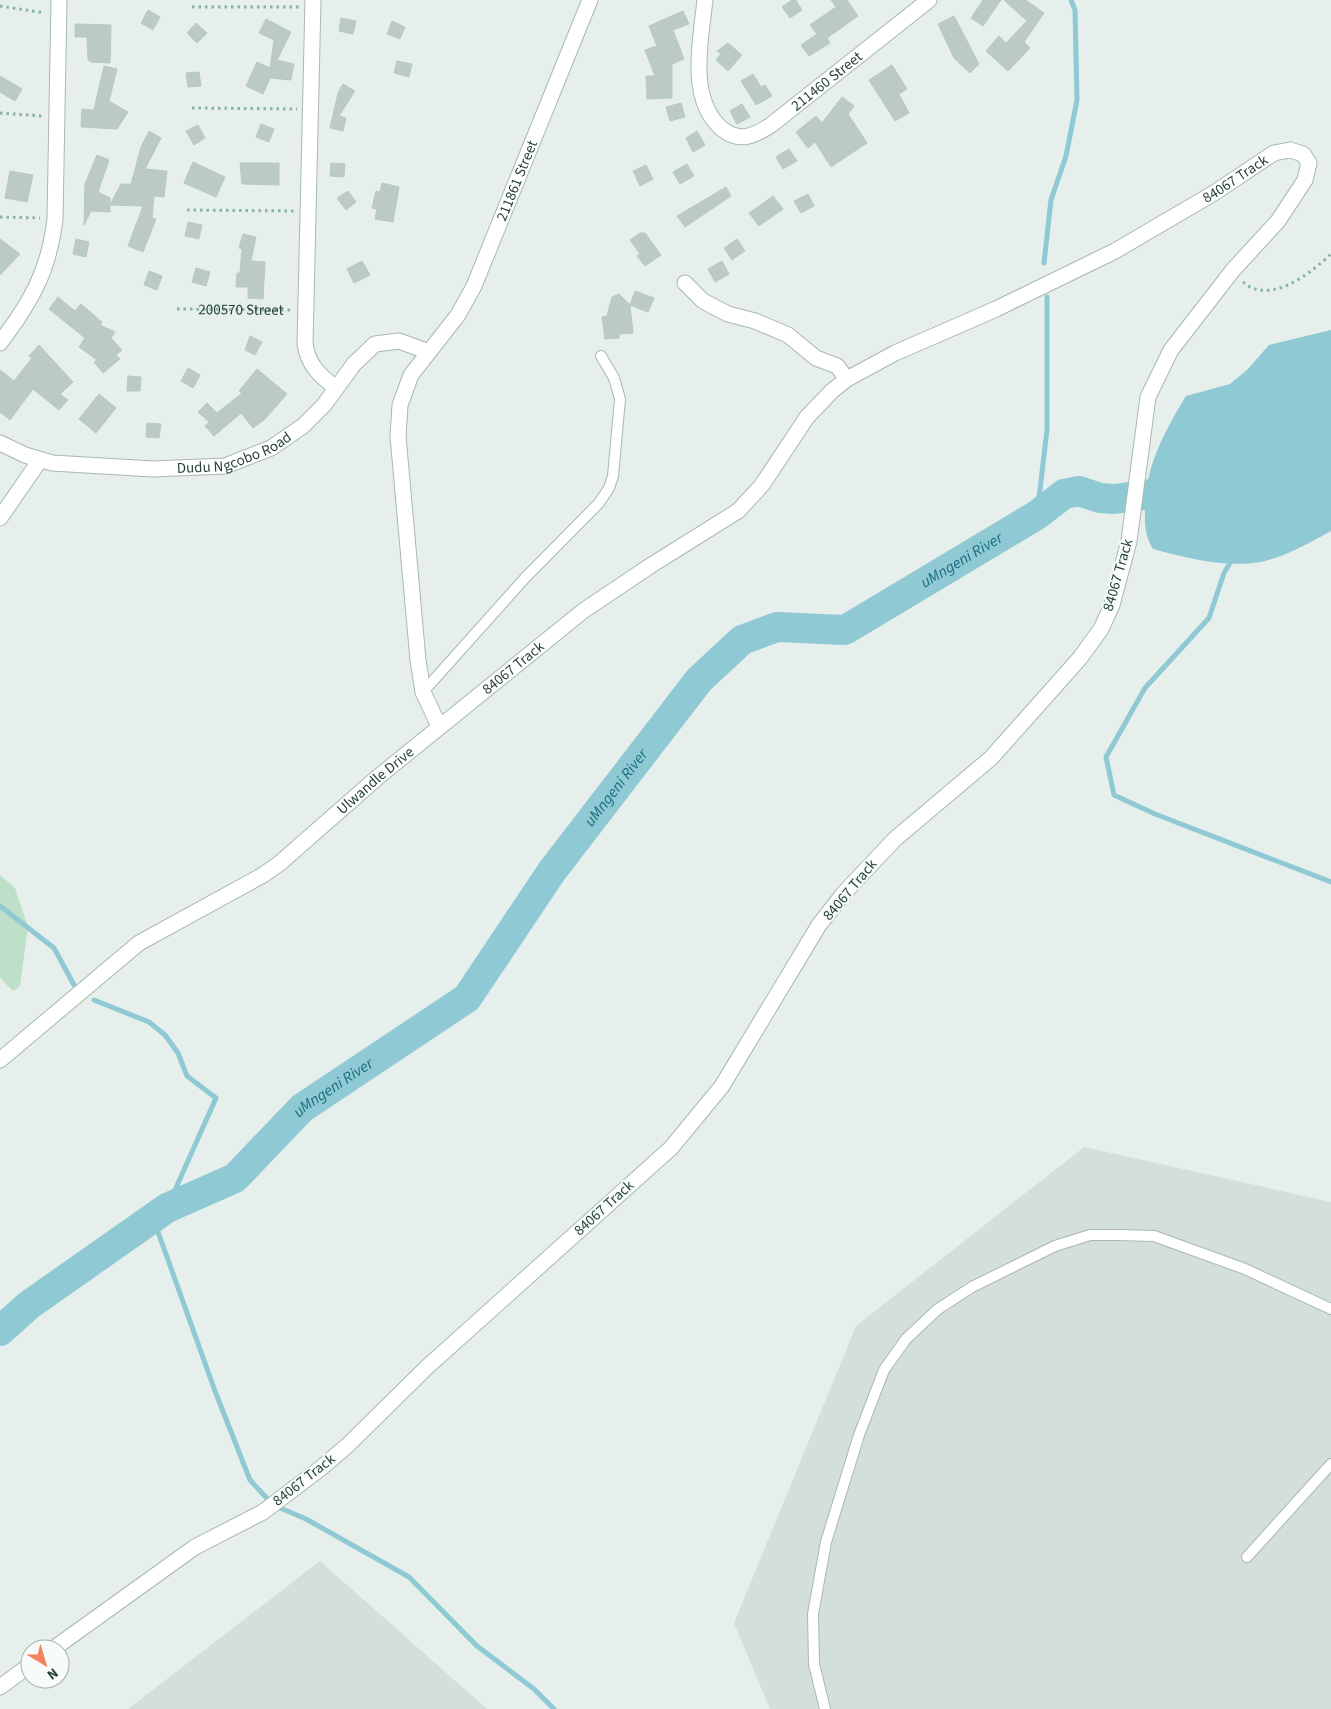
<svg xmlns="http://www.w3.org/2000/svg" width="1331" height="1709" viewBox="0 0 1331 1709" font-family="'Source Sans 3',sans-serif">
<rect width="100%" height="100%" fill="#e6efeb"/>
<g fill="#d4dfda">
<polygon points="1084,1147 1331,1202 1331,1709 770,1709 734,1623 856,1326"/>
<polygon points="320,1561 487,1709 128,1709"/>
</g>
<polygon fill="#bfe0c8" points="0,875 15,888 28,927 20,986 13,991 0,978"/>
<path fill="#8ec9d4" d="M1331,330v201c-22,12 -46,26 -71,31 -36,6 -73,-4 -107,-13 -7,-12 -8,-20 -8,-33 -2,-45 18,-82 41,-120l44,-12 17,-14 22,-25z"/>
<g fill="none" stroke-linecap="round" stroke-linejoin="round">
<g stroke="#8ec9d4" stroke-width="5">
<polyline points="1044,263 1051,200 1066,156 1077,100 1075,10 1071,0"/>
<polyline points="1037,515 1047,430 1047,297"/>
<polyline points="1233,558 1224,573 1209,618 1145,688 1106,757 1114,795 1155,814 1331,882"/>
<polyline points="0,906 54,948 74,985"/>
<polyline points="94,1000 149,1022 165,1035 178,1053 187,1076 216,1098 167,1208"/>
<polyline points="153,1218 215,1391 250,1480 273,1505 306,1519 409,1577 477,1646 534,1689 554,1709"/>
</g>
<path stroke="#8ec9d4" stroke-width="30" id="s1" d="M0,1331l29,-26 138,-97 68,-30 67,-70 165,-110 85,-127 147,-191 43,-40 35,-13 68,3 192,-115 27,-21 15,-3 21,7 15,1 70,-10"/>
</g>
<g fill="#bbcac4" stroke="#b8c9c2">
<polygon points="792,0 796,0 802,10 790,18 782,7"/>
<polygon points="831,0 847,0 858,16 827,38 830,43 809,56 801,45 817,34 810,25 836,7"/>
<polygon points="983,0 1001,0 983,26 971,18"/>
<polygon points="1004,0 1026,0 1044,13 1024,42 1030,48 1008,71 986,51 999,36 1006,43 1027,21"/>
<polygon points="148,10 160,17 153,30 141,23"/>
<polygon points="683,11 689,24 673,30 684,59 672,64 672,98 647,99 646,76 655,76 645,50 657,46 649,26"/>
<polygon points="954,16 979,64 970,73 954,58 938,24"/>
<polygon points="341,18 356,21 353,34 339,31"/>
<polygon points="266,19 291,32 277,60 294,64 291,80 270,78 263,94 246,86 257,62 270,68 274,40 259,33"/>
<polygon points="392,21 405,27 400,39 387,34"/>
<polygon points="196,23 207,33 197,43 187,33"/>
<polygon points="75,24 111,25 110,63 91,62 88,60 87,37 75,37"/>
<polygon points="728,43 742,55 728,71 716,60 721,54 717,51"/>
<polygon points="397,61 412,64 409,77 394,73"/>
<polygon points="892,65 907,89 899,94 909,113 895,121 869,80"/>
<polygon points="104,66 117,69 109,101 128,112 117,129 81,127 82,109 94,110"/>
<polygon points="199,72 201,86 188,87 186,73"/>
<polygon points="753,74 761,87 765,85 772,96 756,105 741,81"/>
<polygon points="0,76 22,89 15,101 0,92"/>
<polygon points="343,84 355,91 339,116 346,118 343,131 330,128 338,93"/>
<polygon points="842,97 854,106 848,114 867,143 831,167 815,142 808,148 796,132 816,116 822,123"/>
<polygon points="681,103 685,117 670,121 666,107"/>
<polygon points="742,104 750,117 737,124 730,111"/>
<polygon points="261,124 274,129 269,142 256,137"/>
<polygon points="198,125 205,138 194,145 186,131"/>
<polygon points="149,131 161,138 145,169 167,171 164,197 154,196 152,218 156,219 143,252 128,246 143,206 110,205 110,212 91,211 84,225 85,184 97,155 109,160 98,192 110,198 110,205 121,184 131,184 141,147"/>
<polygon points="697,131 705,145 693,152 686,138"/>
<polygon points="789,149 797,161 783,169 776,157"/>
<polygon points="193,162 225,177 216,197 184,183"/>
<polygon points="240,163 279,163 279,185 242,184"/>
<polygon points="331,163 345,164 344,177 330,176"/>
<polygon points="687,164 694,176 680,184 673,172"/>
<polygon points="646,165 653,179 640,186 633,171"/>
<polygon points="10,171 33,175 27,202 5,198"/>
<polygon points="382,183 399,187 393,222 375,219 377,209 372,208 376,191 380,192"/>
<polygon points="726,187 731,196 685,227 677,216"/>
<polygon points="348,191 356,202 346,210 337,198"/>
<polygon points="808,194 814,206 801,213 794,201"/>
<polygon points="773,196 783,209 759,226 749,213"/>
<polygon points="188,222 202,225 199,239 185,236"/>
<polygon points="640,233 645,233 661,255 645,266 637,256 640,254 630,240"/>
<polygon points="243,234 256,237 251,261 265,262 263,299 248,298 248,287 236,287 237,273 240,273 242,249 239,248"/>
<polygon points="0,239 20,254 0,275"/>
<polygon points="76,239 89,242 86,257 73,254"/>
<polygon points="737,239 745,251 732,260 724,248"/>
<polygon points="362,261 370,275 354,283 347,269"/>
<polygon points="722,261 729,274 715,282 708,269"/>
<polygon points="196,268 210,272 206,286 192,282"/>
<polygon points="149,271 162,276 157,290 144,285"/>
<polygon points="635,291 654,298 648,312 630,305"/>
<polygon points="619,294 630,305 633,333 619,334 619,338 605,339 602,317 607,316 612,297"/>
<polygon points="58,297 75,311 81,304 102,322 100,325 115,332 111,338 122,350 116,355 120,359 103,373 94,362 97,360 79,347 85,338 49,309"/>
<polygon points="250,336 262,342 255,355 245,350"/>
<polygon points="39,345 73,382 60,394 68,400 59,410 33,389 10,420 0,412 0,370 14,381 32,358 29,356"/>
<polygon points="188,368 200,375 193,388 181,381"/>
<polygon points="257,369 287,394 265,419 253,428 241,413 214,436 205,426 209,422 198,412 207,403 217,413 242,393 239,391"/>
<polygon points="128,376 141,377 140,391 127,391"/>
<polygon points="99,394 116,408 96,433 79,419"/>
<polygon points="147,423 161,424 159,438 146,437"/>
</g>
<g fill="none" stroke-linecap="round" stroke-linejoin="round">
<g stroke="#a8b8b2" stroke-width="12">
<g id="service">
<polyline points="423,692 525,578 599,503 609,488 613,476 620,399 614,378 601,356"/>
<polyline points="1247,1557 1331,1464"/>
<polyline points="825,1709 814,1664 813,1614 826,1542 859,1435 884,1370 906,1339 938,1309 972,1287 1055,1246 1090,1235 1118,1235 1154,1236 1245,1269 1331,1309"/>
</g>
</g>
<g stroke="#a8b8b2" stroke-width="17">
<g id="minor">
<path d="M313,0l-8,344c3,21 15,32 31,44"/>
<path id="s3" d="M705,0c-4,39 -18,99 17,129 18,14 32,7 49,-4l158,-125"/>
<polyline points="685,283 703,301 728,314 755,321 788,335 816,358 837,366 847,379"/>
<path d="M0,343c31,-41 49,-72 55,-124l4,-219"/>
<path id="s4" d="M0,443l25,12 27,8 101,6 72,-3 46,-18 32,-22 21,-21 30,-41 21,-20 24,-3 30,11"/>
<polyline points="0,518 40,460"/>
<path id="s5" d="M439,726l-16,-34 -5,-32 -20,-224 2,-31 11,-30 47,-60 16,-29 116,-286"/>
<path id="s6" d="M0,1060l139,-117 124,-68 17,-12 98,-86 205,-166 67,-45 88,-55 24,-26 45,-68 25,-26 15,-12 48,-26 101,-44 119,-58 99,-58 60,-40 16,-3 13,4 6,9 -4,17 -27,41 -45,49 -62,80 -23,47 -19,144 -17,64 -11,24 -21,29 -89,100 -96,81 -51,54 -25,32 -97,161 -51,62 -245,220 -78,77 -27,23 -58,44 -68,35 -142,102"/>
<polyline points="0,1687 30,1665"/>
</g>
</g>
<g stroke="#86b3a5" stroke-width="3" stroke-dasharray="2.5 4" stroke-linecap="butt">
<polyline points="0,6 45,13"/>
<polyline points="192,7 300,7"/>
<polyline points="192,108 297,109"/>
<polyline points="0,113 42,116"/>
<polyline points="187,210 294,211"/>
<polyline points="0,217 40,218"/>
<path d="M1243,282c27,24 68,-9 88,-28"/>
<path id="s2" d="M177,309l115,1"/>
</g>
<use href="#service" stroke="#fff" stroke-width="10"/>
<use href="#minor" stroke="#fff" stroke-width="15"/>
</g>
<g text-anchor="middle" dominant-baseline="central" stroke-width="4" stroke-linejoin="round" paint-order="stroke">
<g font-size="15" fill="#24423a" stroke="#f7fbf9">
<text stroke="none"><textPath href="#s3" startOffset="260">211460 Street</textPath></text>
<text stroke="none"><textPath href="#s6" startOffset="1532">84067 Track</textPath></text>
<text stroke="none"><textPath href="#s5" startOffset="581">211861 Street</textPath></text>
<text stroke="none"><textPath href="#s2" startOffset="64">200570 Street</textPath></text>
<text stroke="none"><textPath href="#s4" startOffset="241">Dudu Ngcobo Road</textPath></text>
<text transform="translate(1118 575) rotate(-74)">84067 Track</text>
<text stroke="none"><textPath href="#s6" startOffset="648">84067 Track</textPath></text>
<text stroke="none"><textPath href="#s6" startOffset="470">Ulwandle Drive</textPath></text>
<text transform="translate(850 890) rotate(-50)">84067 Track</text>
<text transform="translate(604 1208) rotate(-42)">84067 Track</text>
<text transform="translate(304 1480) rotate(-38)">84067 Track</text>
</g>
<g font-size="16" font-style="italic" fill="#1c6f80" stroke="#f7fbf9">
<text stroke="none"><textPath href="#s1" startOffset="1271">uMngeni River</textPath></text>
<text stroke="none"><textPath href="#s1" startOffset="835">uMngeni River</textPath></text>
<text stroke="none"><textPath href="#s1" startOffset="416">uMngeni River</textPath></text>
</g>
</g>
<g transform="translate(45 1664) rotate(142)"><circle r="24" fill="#f7fbf9" stroke="#a3b1ad"/>
<path d="M0-4L9 19L0 12L-9 19Z" fill="#f4845f"/>
<text y="-8" font-size="14" font-weight="bold" text-anchor="middle" fill="#24423a">N</text>
</g>
</svg>
